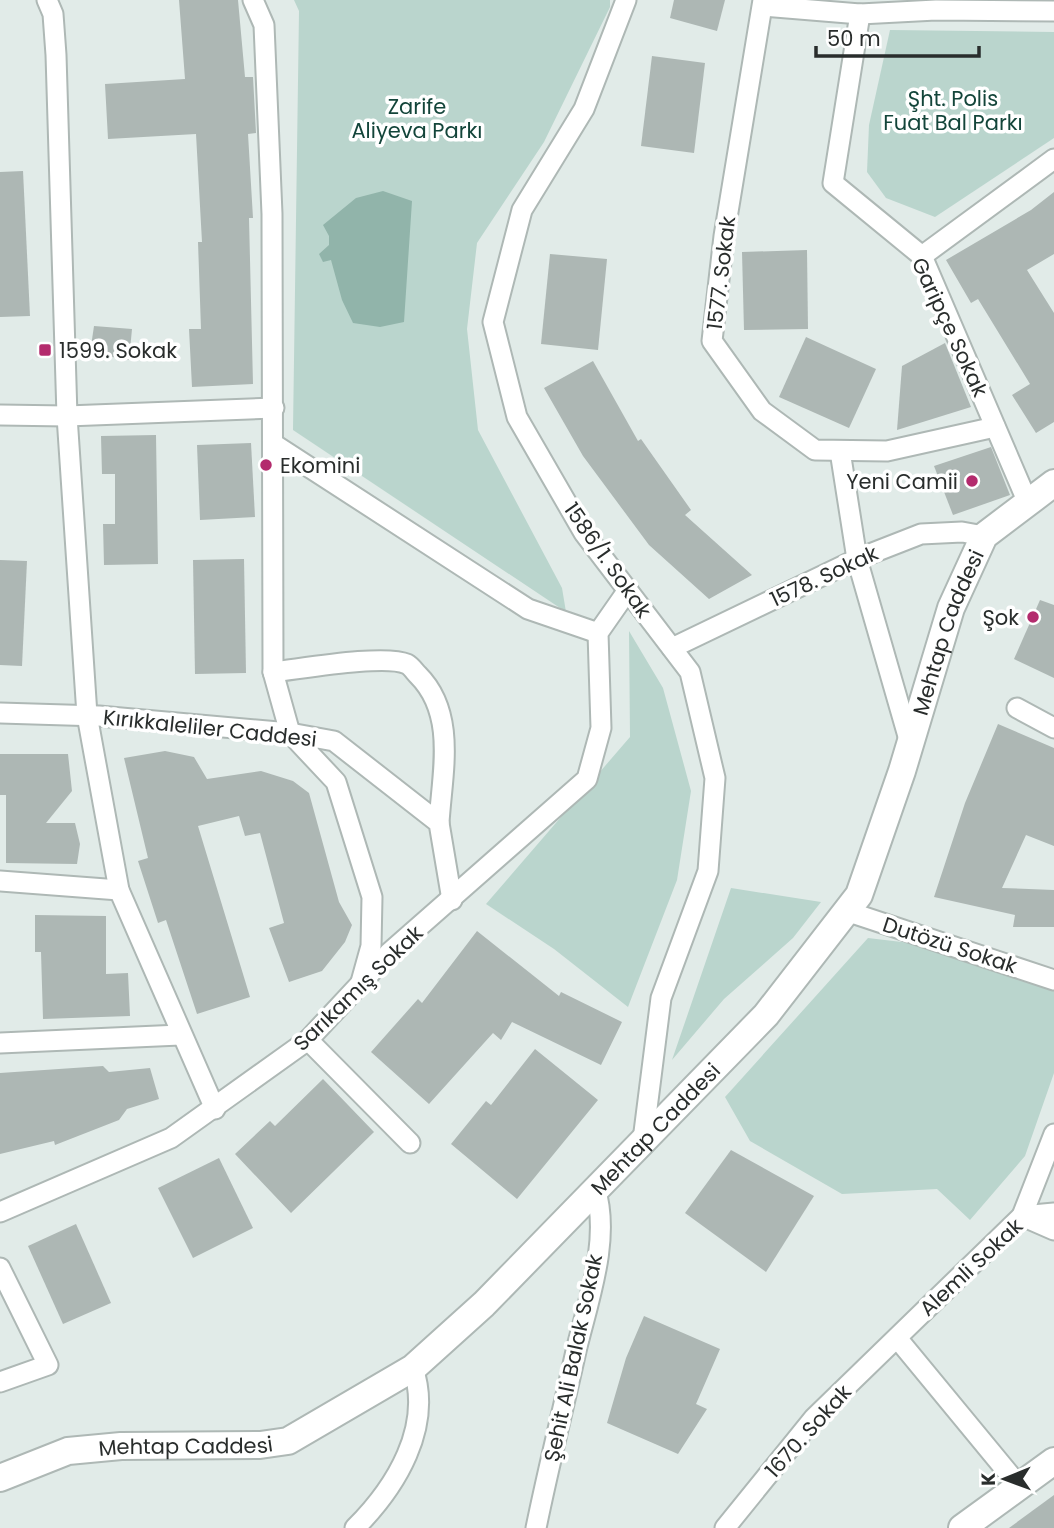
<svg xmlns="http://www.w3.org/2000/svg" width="1054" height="1528" viewBox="0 0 1054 1528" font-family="Poppins,sans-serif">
<rect width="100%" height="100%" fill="#e1ebe8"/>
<g fill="#bad5cd">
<polygon points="294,0 610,0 610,7 544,142 477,243 467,329 478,430 562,588 566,612 293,430 299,11"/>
<polygon points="890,30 1054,32 1054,138 935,217 886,198 867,172 869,125"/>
<polygon points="629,631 663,688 691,791 677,880 628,1007 554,949 486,904 630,737"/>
<polygon points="731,888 821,902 793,938 724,999 672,1060"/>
<polygon points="868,938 952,948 1054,987 1054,1073 1025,1156 970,1220 937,1189 842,1194 750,1141 725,1097"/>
</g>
<polygon fill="#91b4aa" points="383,191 412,201 404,322 380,327 353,323 342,300 331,260 323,262 319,254 329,245 329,236 323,225 356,198"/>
<g fill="#adb7b4">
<polygon points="179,0 238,0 245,77 253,77 256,133 248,134 253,218 249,218 253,384 192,387 189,329 201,329 198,242 202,242 196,134 108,139 105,84 185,79"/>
<polygon points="674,0 725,0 717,31 670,18"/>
<polygon points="652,56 705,63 694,153 641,146"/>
<polygon points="23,171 30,316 0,317 0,172"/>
<polygon points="1054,192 1054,254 1027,270 1054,313 1054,422 1036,433 1012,395 1030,384 978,299 971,303 946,260 1031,210"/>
<polygon points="807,250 808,329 744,330 742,252"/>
<polygon points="550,254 607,259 598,350 541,344"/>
<polygon points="94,326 132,329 129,360 90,353"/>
<polygon points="806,337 876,369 849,428 779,397"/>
<polygon points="945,343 971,407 897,430 902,366"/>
<polygon points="593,361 638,441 641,439 691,510 685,515 752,575 709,599 649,545 583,456 544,388"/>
<polygon points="156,435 158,564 104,565 103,524 115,524 115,474 102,474 101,436"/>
<polygon points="251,443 255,517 200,520 197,445"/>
<polygon points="991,447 1010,495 953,515 934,466"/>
<polygon points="244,559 246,673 195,674 193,560"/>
<polygon points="0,560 27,561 22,666 0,665"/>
<polygon points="1040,600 1054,605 1054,678 1014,659"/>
<polygon points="998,724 1054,748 1054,846 1026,835 1002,888 1054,890 1054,927 1013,927 1015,915 934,897 965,803"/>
<polygon points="165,751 194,757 207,779 261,771 293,781 309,793 339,902 352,925 345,942 322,971 289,982 269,928 284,923 260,833 245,836 239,816 198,826 250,997 197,1014 166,920 158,923 138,861 148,858 124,758"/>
<polygon points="0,754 68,754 72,791 46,823 75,823 80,844 77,864 6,863 6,795 0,795"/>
<polygon points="35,915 106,916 106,974 128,973 130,1016 43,1019 41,952 35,952"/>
<polygon points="477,931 559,996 561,992 622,1022 601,1065 512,1022 501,1040 493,1033 429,1104 371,1052 418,999 422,1003"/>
<polygon points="535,1049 598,1100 517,1199 451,1144 486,1101 491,1105"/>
<polygon points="103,1066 109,1072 150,1068 159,1099 127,1109 119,1120 55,1145 54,1141 0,1154 0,1073"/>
<polygon points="323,1079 374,1132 291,1213 235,1154 270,1121 275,1126"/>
<polygon points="731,1150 814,1196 766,1272 685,1213"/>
<polygon points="219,1158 253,1228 193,1258 158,1188"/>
<polygon points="76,1224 111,1303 63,1324 28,1246"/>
<polygon points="644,1316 720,1349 696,1404 707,1409 678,1454 607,1423 626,1358"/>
<polygon points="1054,1495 1054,1528 1009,1528"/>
</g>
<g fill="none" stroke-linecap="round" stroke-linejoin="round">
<g stroke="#aeb8b5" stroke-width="23">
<g id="street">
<polyline points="47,0 53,14 56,55 67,416 87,715 119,890 215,1109"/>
<polyline points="253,0 264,25 272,214 273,672 290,733 336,782 372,897 371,946 361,982"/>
<polyline points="626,0 584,109 522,210 493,322 517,417 584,533 690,672 715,778 708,871 661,998 643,1140"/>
<polyline points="763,0 724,236 712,341 762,411 815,450 887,451 995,427"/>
<polyline points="763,6 860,14 936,10 1054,11"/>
<polyline points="860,14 833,183 922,256 1028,503"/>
<polyline points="922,256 1054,159"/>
<polyline points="0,415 67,416 274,408"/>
<polyline points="275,445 528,609 598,633"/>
<polyline points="840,451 857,559 910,743"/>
<polyline points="672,648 857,559 921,534 962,532 984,536"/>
<path d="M273,672c28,-3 111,-18 134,-8 4,2 8,8 11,11 39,39 24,98 21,148"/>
<polyline points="1017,708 1054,728"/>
<polyline points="0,713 99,716 290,733 334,741 439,823 452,900"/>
<polyline points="0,881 119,890"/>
<polyline points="846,911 1054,980"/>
<polyline points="308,1040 410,1143"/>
<polyline points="0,1043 180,1035"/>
<polyline points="1054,1134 1022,1216 1054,1230"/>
<polyline points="0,1212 171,1138 308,1040 389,953 587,779 601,728 598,633 628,590"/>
<polyline points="0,1268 48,1365 0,1382"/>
<polyline points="897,1338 1019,1486"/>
<path d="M355,1528c41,-41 78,-101 58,-160"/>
<path d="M536,1528c12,-59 27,-118 40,-177 12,-50 35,-112 19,-163"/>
<polyline points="725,1528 814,1418 1022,1216 1054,1213"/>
</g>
</g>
<g stroke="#aeb8b5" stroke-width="30">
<g id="secondary">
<path id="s1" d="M0,1478l68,-27 53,-5 139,-1 28,-4 125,-73 71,-64 282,-289 93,-120 43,-124 49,-163 33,-72 70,-53"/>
<polyline points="962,1528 1054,1461"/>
</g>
</g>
<use href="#street" stroke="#fff" stroke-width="19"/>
<use href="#secondary" stroke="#fff" stroke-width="26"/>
</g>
<g fill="#b32b6d" stroke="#fff" stroke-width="2.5">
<rect x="38" y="343" width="14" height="14" rx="3.5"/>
<circle cx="266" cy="465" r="7"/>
<circle cx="972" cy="481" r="7"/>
<circle cx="1033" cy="617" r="7"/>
</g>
<g text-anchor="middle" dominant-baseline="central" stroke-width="7" stroke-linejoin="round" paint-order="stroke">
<g font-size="21" fill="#13453a" stroke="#fff">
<text x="953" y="98">Şht. Polis<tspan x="953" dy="24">Fuat Bal Parkı</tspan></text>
<text x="417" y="106">Zarife<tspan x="417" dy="24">Aliyeva Parkı</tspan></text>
</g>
<g font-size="21" fill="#292d2c" stroke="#fff">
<text transform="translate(721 273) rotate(-83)">1577. Sokak</text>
<text transform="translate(950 327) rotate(65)">Garipçe Sokak</text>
<text transform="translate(608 560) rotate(55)">1586/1. Sokak</text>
<text transform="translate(824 576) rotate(-25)">1578. Sokak</text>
<text stroke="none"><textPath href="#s1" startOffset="1367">Mehtap Caddesi</textPath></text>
<text transform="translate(210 728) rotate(6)">Kırıkkaleliler Caddesi</text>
<text transform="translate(950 945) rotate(18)">Dutözü Sokak</text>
<text transform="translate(358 988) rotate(-44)">Sarıkamış Sokak</text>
<text stroke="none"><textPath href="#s1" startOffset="779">Mehtap Caddesi</textPath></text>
<text transform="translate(971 1267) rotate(-43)">Alemli Sokak</text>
<text transform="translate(573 1358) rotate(-78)">Şehit Ali Balak Sokak</text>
<text transform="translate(808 1431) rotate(-48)">1670. Sokak</text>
<text stroke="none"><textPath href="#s1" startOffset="191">Mehtap Caddesi</textPath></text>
</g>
<g font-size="21" fill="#292d2c" stroke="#fff" text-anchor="start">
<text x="59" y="350">1599. Sokak</text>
<text x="280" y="465">Ekomini</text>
<text x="958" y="481" text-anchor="end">Yeni Camii</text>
<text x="1019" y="617" text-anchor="end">Şok</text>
</g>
</g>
<g transform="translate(1005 1479) rotate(269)" stroke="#ffffff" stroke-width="5" paint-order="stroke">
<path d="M0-5L12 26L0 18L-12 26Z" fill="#292d2c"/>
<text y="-10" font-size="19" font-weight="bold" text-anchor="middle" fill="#292d2c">K</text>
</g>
<path d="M816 46v10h163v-10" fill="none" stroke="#292d2c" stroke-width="3.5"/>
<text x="827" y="46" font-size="21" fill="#292d2c" stroke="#ffffff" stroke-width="5" paint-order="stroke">50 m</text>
</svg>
